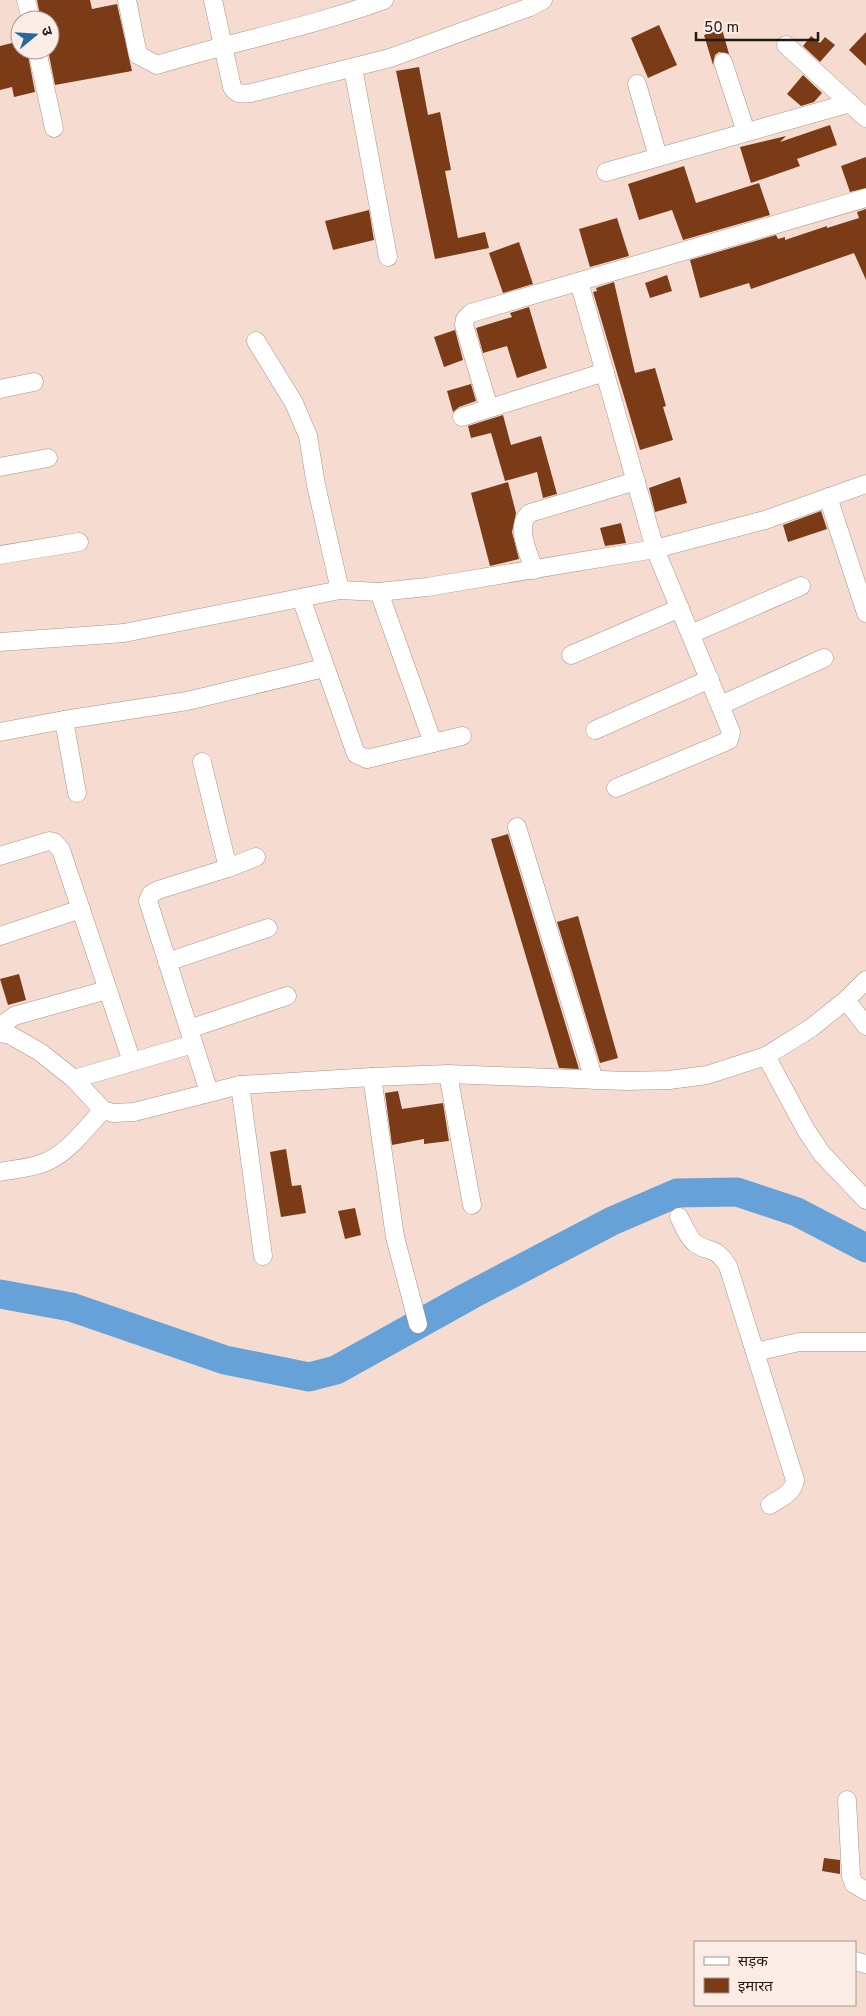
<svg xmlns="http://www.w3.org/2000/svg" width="866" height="2016" viewBox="0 0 866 2016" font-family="Overpass,'Noto Sans Devanagari',sans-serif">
<rect width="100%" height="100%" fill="#f6dcd0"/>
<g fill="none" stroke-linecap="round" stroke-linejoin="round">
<polyline stroke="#66a2d7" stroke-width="29" points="0,1294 71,1307 225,1360 309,1377 336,1370 469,1296 612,1221 677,1193 737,1192 797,1212 866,1248"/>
</g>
<g fill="#7b3b17">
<polygon points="37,0 90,0 92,9 117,4 132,71 55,85 48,50 50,50 50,20 41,20"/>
<polygon points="659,25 677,65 648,78 631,38"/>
<polygon points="722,29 729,54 719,52 715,55 713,65 704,35"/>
<polygon points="866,32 866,66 849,50"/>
<polygon points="811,36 820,43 825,37 835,45 820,62 803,46"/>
<polygon points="20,41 20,50 27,50 35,92 14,97 12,87 0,90 0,46"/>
<polygon points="419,67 428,115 440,112 451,170 445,171 458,238 485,232 489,248 435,259 396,71"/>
<polygon points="803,75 822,93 814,102 801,106 787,94"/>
<polygon points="830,125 837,145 797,159 800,166 751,183 740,147 786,136 780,142"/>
<polygon points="866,157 866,188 850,192 841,166"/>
<polygon points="684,166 696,203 759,183 770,215 683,240 672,210 639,220 628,184"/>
<polygon points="866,209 866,280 854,253 751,289 749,283 700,298 690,260 776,235 778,239 785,237 785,240 827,226 827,228 859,218 857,212"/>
<polygon points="369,210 374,240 333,250 325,221"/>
<polygon points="617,218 629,256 590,267 579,229"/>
<polygon points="519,242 533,284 503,293 489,253"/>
<polygon points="667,275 672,291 650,298 645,283"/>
<polygon points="614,282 635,373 655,368 666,406 663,407 673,440 640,450 593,292 597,291 596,288"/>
<polygon points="529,307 547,368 517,378 507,346 483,353 476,328 512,317 510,313"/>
<polygon points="455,330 463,360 444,367 434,337"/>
<polygon points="471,384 476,401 459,407 453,412 447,391"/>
<polygon points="503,415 511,445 541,436 557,494 543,498 537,472 505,481 491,433 471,438 468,426"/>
<polygon points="680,477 687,503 655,512 649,488"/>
<polygon points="508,482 516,513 512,532 519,559 490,566 471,493"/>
<polygon points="821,511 827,529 788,542 783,525"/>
<polygon points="621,523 626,543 605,546 600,528"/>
<polygon points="508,834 579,1069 559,1068 491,839"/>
<polygon points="578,916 618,1058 600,1063 557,922"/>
<polygon points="19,974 26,1000 8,1005 0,979"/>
<polygon points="398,1091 402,1109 443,1103 449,1141 424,1144 424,1139 392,1145 385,1093"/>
<polygon points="286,1149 292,1186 301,1185 306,1213 281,1217 270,1152"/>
<polygon points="355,1208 361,1235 345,1239 338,1211"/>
<polygon points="824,1858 840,1860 840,1874 822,1871"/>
</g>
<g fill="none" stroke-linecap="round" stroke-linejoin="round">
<g stroke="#aa9388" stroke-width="19">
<g id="minor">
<polyline points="26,0 31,20"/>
<path d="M127,0l11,55 19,10c75,-23 153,-38 227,-65"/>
<path d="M213,0l19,87c5,8 10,7 19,6l139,-35 140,-51 13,-7"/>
<polyline points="786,45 866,118"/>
<polyline points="37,50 54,128"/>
<polyline points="723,62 746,132"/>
<polyline points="353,68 388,257"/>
<polyline points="637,84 658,157"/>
<polyline points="606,172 850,103"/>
<polyline points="579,282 655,549 731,732 729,740 725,742 616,788"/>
<polyline points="256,341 294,403 308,436 316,485 340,590"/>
<polyline points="0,389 34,382"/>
<polyline points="489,408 464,325 465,319 471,313 866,198"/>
<polyline points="462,417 605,372"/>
<polyline points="0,467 48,458"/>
<polyline points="828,497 866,613"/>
<polyline points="0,555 79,542"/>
<path d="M534,570c-5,-16 -20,-45 -4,-57l106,-32"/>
<polyline points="379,592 433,743"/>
<polyline points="301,598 356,754 367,759 462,736"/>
<polyline points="691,634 801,586"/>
<polyline points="0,642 124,633 340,590 379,592 427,587 655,549 765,520 866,484"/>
<polyline points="571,655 680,608"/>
<polyline points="721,705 824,658"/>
<polyline points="64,720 77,793"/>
<polyline points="595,730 710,679"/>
<polyline points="0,732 64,720 187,701 324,668"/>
<polyline points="202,762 228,868 256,857"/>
<polyline points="517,827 594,1080"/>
<polyline points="0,856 49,841 54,842 61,850 132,1062 74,1079"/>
<polyline points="0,936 81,909"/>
<polyline points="167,962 268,928"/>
<polyline points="846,1000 866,1026"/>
<polyline points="0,1027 14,1016 107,990"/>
<polyline points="189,1029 287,996"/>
<polyline points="0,1033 10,1035 40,1052 74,1079 103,1110 113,1113 134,1112 240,1085 372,1077 448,1074 626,1081 669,1080 707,1075 766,1056 811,1028 846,1000 866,980"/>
<polyline points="766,1056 806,1130 822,1154 866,1200"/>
<polyline points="132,1062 193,1044"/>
<polyline points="448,1074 472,1205"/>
<polyline points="372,1077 395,1237 418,1324"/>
<polyline points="240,1085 263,1256"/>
<polyline points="209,1092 148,901 151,894 158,890 228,868"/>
<path d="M0,1172c15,-3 32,-4 46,-10 23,-10 40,-34 57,-52"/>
<path d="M679,1217c5,9 9,21 17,27 16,10 18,1 32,22l67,214c-2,14 -15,18 -25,25"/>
<polyline points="755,1352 799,1342 866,1342"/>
<polyline points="847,1800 851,1876 854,1884 866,1891"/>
<polyline points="855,1961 866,1964"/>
</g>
</g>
<use href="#minor" stroke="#fff" stroke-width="18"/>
</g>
<rect x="694" y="1941" width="162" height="65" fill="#fbece5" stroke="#a49892"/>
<rect x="704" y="1957" width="25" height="8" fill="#ffffff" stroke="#a49892"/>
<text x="738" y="1966" font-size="15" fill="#221915">सड़क</text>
<rect x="704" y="1978" width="25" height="15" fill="#7b3b17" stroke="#a49892"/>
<text x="738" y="1991" font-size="15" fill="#221915">इमारत</text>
<g transform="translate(35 35) rotate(72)"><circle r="24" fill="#fbece5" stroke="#a49892"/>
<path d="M0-4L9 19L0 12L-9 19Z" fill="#27699f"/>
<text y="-8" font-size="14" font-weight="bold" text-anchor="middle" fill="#221915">उ</text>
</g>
<path d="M696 32v8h122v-8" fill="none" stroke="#221915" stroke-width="2.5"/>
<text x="704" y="32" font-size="15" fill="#221915" stroke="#fbece5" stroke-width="4" paint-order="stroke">50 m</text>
</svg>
